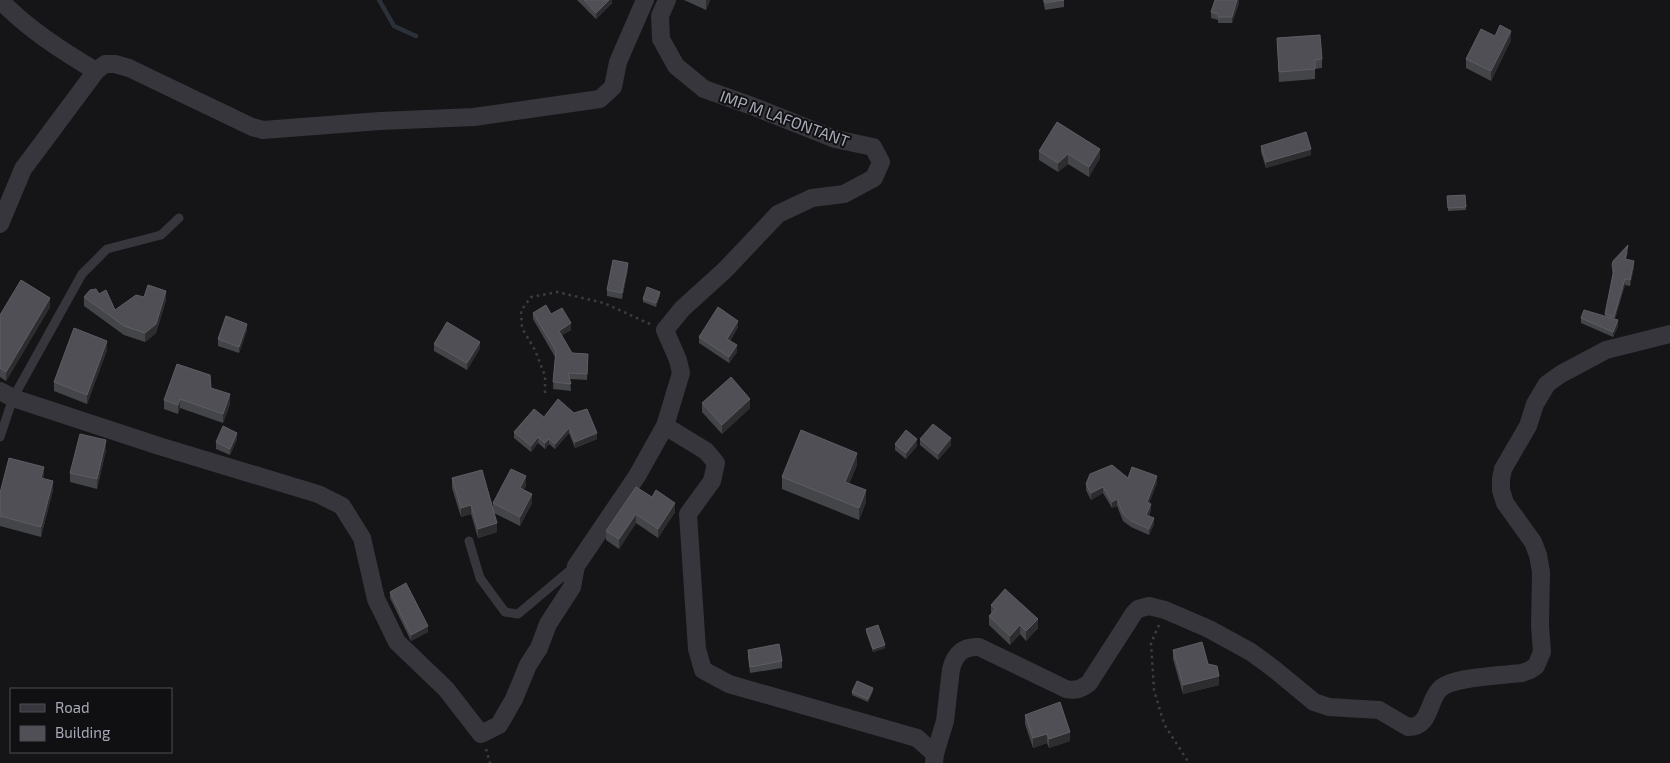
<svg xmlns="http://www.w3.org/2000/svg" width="1670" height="763" viewBox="0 0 1670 763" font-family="'Exo 2',sans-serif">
<rect width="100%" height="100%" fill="#151517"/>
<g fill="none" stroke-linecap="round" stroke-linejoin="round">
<polyline stroke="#2b313b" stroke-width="4.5" points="379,0 394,26 416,36"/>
<g stroke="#3c3d43" stroke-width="2.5" stroke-dasharray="2.5 4" stroke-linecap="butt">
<polyline points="545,393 545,376 535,350 522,328 521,311 531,297 557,292 604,303 650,324"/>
<polyline points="1159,625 1151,643 1154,690 1164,724 1189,763"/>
<polyline points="486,749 490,763"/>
</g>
<g stroke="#36363c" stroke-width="9">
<polyline points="0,437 13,398 82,274 107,249 161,235 179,218"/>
<polyline points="469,541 480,578 505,612 518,614 574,567"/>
</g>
<g stroke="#36363c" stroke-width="18">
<path d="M0,0c28,29 62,51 96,71"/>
<polyline points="0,224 23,169 96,71 105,64 115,64 129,68 252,127 263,130 380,121 474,117 600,99 613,87 618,62 645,0"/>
<polyline points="0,391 13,398 159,446 318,494 342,506 362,538 376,599 397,642 446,689 481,734 499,725 514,699 528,665 539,648 548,624 572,587 576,566 637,476 665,426 681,373 678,360 665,330 682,309 725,270 778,214 812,198 844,194 874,178 881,162 873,147 835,139 752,106 704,89 676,66 661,39 660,16 667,0"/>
<polyline points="665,426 706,451 716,463 712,481 688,514 697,649 703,670 729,684 917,738 935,754 934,763"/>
<path d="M935,754l10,-33 6,-52c4,-15 12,-23 28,-22l87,42c10,2 15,0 23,-6l45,-70 4,-4 11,-3 16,4 44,19 42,23 23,17 40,33 15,5 50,3 29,17c24,0 19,-27 33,-39 12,-11 64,-13 81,-15l8,-3 6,-4 6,-14 -2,-26 1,-54 -3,-17 -5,-13 -28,-39 -4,-13v-11l2,-10 25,-43 7,-22 12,-20 14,-10 45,-24 64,-16"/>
</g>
</g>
<g fill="#444549">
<polygon points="577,0 612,0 612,3 596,19"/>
<polygon points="684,0 710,0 706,10"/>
<polygon points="1043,0 1064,0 1064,7 1045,10"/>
<polygon points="1239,0 1239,3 1232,23 1218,23 1218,20 1211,18 1211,12"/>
<polygon points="1495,36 1511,40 1491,81 1466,68 1466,59"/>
<polygon points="1277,38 1322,59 1322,68 1315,69 1315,79 1279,82"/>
<polygon points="1261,146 1311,155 1266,168 1261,152"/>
<polygon points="1039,151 1100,158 1089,177 1068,164 1058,172 1039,160"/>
<polygon points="1465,195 1466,210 1448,211 1447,196"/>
<polygon points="1628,251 1626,259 1634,267 1630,286 1625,285 1615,319 1618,326 1613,337 1581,323 1581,318 1605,316 1613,274 1612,271 1612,266"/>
<polygon points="628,269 622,299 607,296 607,290"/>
<polygon points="99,294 115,310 144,297 166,300 156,333 145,342 124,335 84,306 84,297"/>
<polygon points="660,295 656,307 643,302 643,299"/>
<polygon points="50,307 6,381 0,377 0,315"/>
<polygon points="533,313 551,314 571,330 562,335 572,353 588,361 587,380 570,379 571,391 553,389 555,357 533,319"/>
<polygon points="738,327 730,341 737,352 729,363 699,343 699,337"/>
<polygon points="247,330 239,353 218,346 218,339"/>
<polygon points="434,344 480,348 467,370 434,351"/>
<polygon points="107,350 87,404 54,391 54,382"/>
<polygon points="211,388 230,404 223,423 180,408 178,414 164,409 164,400"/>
<polygon points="702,403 750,408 722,434 702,412"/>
<polygon points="544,417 597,439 575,448 569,433 555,449 549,444 545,449 538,443 531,452 514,438 514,432"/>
<polygon points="237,439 230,455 216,449 216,442"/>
<polygon points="920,439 951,445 938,460 920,445"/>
<polygon points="895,444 917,446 906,459 895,450"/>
<polygon points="106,450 97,489 70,482 70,473"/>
<polygon points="857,465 849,484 866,502 859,520 782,489 782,477"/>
<polygon points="44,476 43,479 53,490 41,537 0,526 0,493"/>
<polygon points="452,478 493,511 493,503 526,486 523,490 532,503 520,526 494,513 497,532 478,538 471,514 461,517 452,488"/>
<polygon points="1128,478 1157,483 1149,503 1151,510 1149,516 1154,524 1149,535 1131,527 1123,521 1117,506 1112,508 1103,493 1091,500 1086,490 1086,484"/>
<polygon points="636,487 675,512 658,538 636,523 619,549 606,540 606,531"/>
<polygon points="390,592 428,632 411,641 390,598"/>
<polygon points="991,605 1038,628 1026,641 1020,634 1010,645 989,625 989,616 991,614"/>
<polygon points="866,629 885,648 873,652 866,632"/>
<polygon points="748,650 782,661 782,668 750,673 748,656"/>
<polygon points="1173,650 1208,664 1219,685 1183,694 1173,659"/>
<polygon points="873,691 868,702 852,695 852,692"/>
<polygon points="1025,715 1070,741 1049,748 1047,743 1033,748 1025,724"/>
</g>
<g fill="#2d2d30">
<polygon points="609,0 612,0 612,3 596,19 596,13"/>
<polygon points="706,0 710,0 706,10"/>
<polygon points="1237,0 1239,0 1239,3 1232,23 1232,17"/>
<polygon points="1511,31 1511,40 1491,81 1491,71"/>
<polygon points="1100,149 1100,158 1089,177 1089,167"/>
<polygon points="1311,149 1311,155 1266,168 1266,162"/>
<polygon points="1068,154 1068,164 1058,172 1058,163"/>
<polygon points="1634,261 1634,267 1630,286 1630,280"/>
<polygon points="628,263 628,269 622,299 622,293"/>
<polygon points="1625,279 1625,285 1614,322 1614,317"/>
<polygon points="166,291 166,300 156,333 145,342 145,333"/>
<polygon points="660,292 660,295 656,307 656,303"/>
<polygon points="50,298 50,307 6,381 6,372"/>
<polygon points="1618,320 1618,326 1613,337 1613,332"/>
<polygon points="738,321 738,327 727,345 727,339"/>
<polygon points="571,323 571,330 559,337 559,331"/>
<polygon points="247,324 247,330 239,353 239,347"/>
<polygon points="107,341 107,350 87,404 87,395"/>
<polygon points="480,342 480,348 467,370 467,363"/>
<polygon points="737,345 737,352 729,363 729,357"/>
<polygon points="230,394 230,404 223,423 223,414"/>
<polygon points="180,399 180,408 178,414 178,405"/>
<polygon points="750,399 750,408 722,434 722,425"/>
<polygon points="569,428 569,433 555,449 555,444"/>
<polygon points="237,433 237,439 230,455 230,449"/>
<polygon points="597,433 597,439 575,448 575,442"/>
<polygon points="538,437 538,443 531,452 531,446"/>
<polygon points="951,438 951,445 938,460 938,454"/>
<polygon points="549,439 549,444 545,449 545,443"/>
<polygon points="917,439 917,446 906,459 906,453"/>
<polygon points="106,440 106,450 97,489 97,479"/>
<polygon points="857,453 857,465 845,494 845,482"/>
<polygon points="44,467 44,476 41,487 41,478"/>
<polygon points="526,476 526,486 520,497 520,488"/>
<polygon points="1157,476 1157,483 1147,508 1147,502"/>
<polygon points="53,481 53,490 41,537 41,527"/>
<polygon points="1103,487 1103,493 1091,500 1091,493"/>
<polygon points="866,490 866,502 859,520 859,508"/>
<polygon points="532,494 532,503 520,526 520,517"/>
<polygon points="1117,499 1117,506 1112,508 1112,502"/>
<polygon points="675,503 675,512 658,538 658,529"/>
<polygon points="1151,504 1151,510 1146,521 1146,515"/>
<polygon points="471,505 471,514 461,517 461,508"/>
<polygon points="636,514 636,523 619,549 619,539"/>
<polygon points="1154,518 1154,524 1149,535 1149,529"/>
<polygon points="497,523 497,532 478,538 478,529"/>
<polygon points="1038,619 1038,628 1026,641 1026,631"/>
<polygon points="1020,625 1020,634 1010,645 1010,636"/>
<polygon points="428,626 428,632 411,641 411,635"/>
<polygon points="885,645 885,648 873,652 873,649"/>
<polygon points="1219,676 1219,685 1183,694 1183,685"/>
<polygon points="873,688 873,691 868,702 868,699"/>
<polygon points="1070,732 1070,741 1049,748 1049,739"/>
<polygon points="1047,734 1047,743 1033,748 1033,738"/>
</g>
<g fill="#4f4f55" stroke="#5d5d64">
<polygon points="584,0 609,0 596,13"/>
<polygon points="1044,0 1064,0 1045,3"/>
<polygon points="1215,0 1237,0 1232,17 1218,17 1218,14 1211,12"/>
<polygon points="1500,25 1511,31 1491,71 1466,59 1481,29 1495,36"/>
<polygon points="1320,35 1322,59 1315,60 1315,69 1279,72 1277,38"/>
<polygon points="1057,122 1100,149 1089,167 1068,154 1058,163 1039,151"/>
<polygon points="1306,132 1311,149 1266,162 1261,146"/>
<polygon points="1465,195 1466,207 1448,208 1447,196"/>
<polygon points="1628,245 1625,259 1634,261 1630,280 1625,279 1614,317 1605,314 1614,269 1612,266 1613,261"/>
<polygon points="613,260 628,263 622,293 607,290"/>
<polygon points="21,280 50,298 6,372 0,368 0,315"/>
<polygon points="148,285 166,291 156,324 145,333 124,326 84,297 90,290 96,289 99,294 106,290 115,310 136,295 144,297"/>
<polygon points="647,287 660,292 656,303 643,299"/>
<polygon points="546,305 551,314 562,308 571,323 559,331 572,353 588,354 587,374 568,373 571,384 553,382 556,351 533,313"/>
<polygon points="718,307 738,321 727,339 737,345 729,357 699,337"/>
<polygon points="1584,310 1618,320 1613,332 1581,318"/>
<polygon points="226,316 247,324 239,347 218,339"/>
<polygon points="447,322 480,342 467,363 434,344"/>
<polygon points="74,328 107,341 87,395 54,382"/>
<polygon points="177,364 210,375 211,388 230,394 223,414 180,399 178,405 164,400"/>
<polygon points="731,377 750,399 722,425 702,403"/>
<polygon points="558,399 574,413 587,409 597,433 575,442 569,428 555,444 549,439 545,443 538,437 531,446 514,432 534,409 544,417"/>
<polygon points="933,424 951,438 938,454 920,439"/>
<polygon points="223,426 237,433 230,449 216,442"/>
<polygon points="801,430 857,453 845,482 866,490 859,508 782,477"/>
<polygon points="906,430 917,439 906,453 895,444"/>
<polygon points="80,434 106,440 97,479 70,473"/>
<polygon points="9,458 44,467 41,478 53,481 41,527 0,516 0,493"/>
<polygon points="1112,465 1128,478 1132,467 1157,476 1147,502 1151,504 1146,515 1154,518 1149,529 1131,521 1123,514 1117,499 1112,502 1103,487 1091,493 1086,484 1090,474"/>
<polygon points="511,469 526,476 520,488 532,494 520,517 493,503"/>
<polygon points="482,470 497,523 478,529 471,505 461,508 452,478"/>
<polygon points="636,487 652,497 656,490 675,503 658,529 636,514 619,539 606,531"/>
<polygon points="406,583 428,626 411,635 390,592"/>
<polygon points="1005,589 1038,619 1026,631 1020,625 1010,636 989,616 996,609 991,605"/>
<polygon points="878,625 885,645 873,649 866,629"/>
<polygon points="1202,642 1208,664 1217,666 1219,676 1183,685 1173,650"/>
<polygon points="779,644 782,661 750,667 748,650"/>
<polygon points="857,681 873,688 868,699 852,692"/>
<polygon points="1060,702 1070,732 1049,739 1047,734 1033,738 1025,715"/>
</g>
<g text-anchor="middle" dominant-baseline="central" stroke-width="4" stroke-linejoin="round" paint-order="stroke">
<g font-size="16" fill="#a7a9b7" stroke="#101012">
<text transform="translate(785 118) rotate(20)">IMP M LAFONTANT</text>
</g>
</g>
<rect x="10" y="688" width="162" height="65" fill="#101012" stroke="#4c4d54"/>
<rect x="20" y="704" width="25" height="8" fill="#36363c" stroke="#4c4d54"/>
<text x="55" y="713" font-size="15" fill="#a7a9b7">Road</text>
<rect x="20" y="726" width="25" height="15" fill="#4f4f55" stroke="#4c4d54"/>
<text x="55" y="738" font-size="15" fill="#a7a9b7">Building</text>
</svg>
